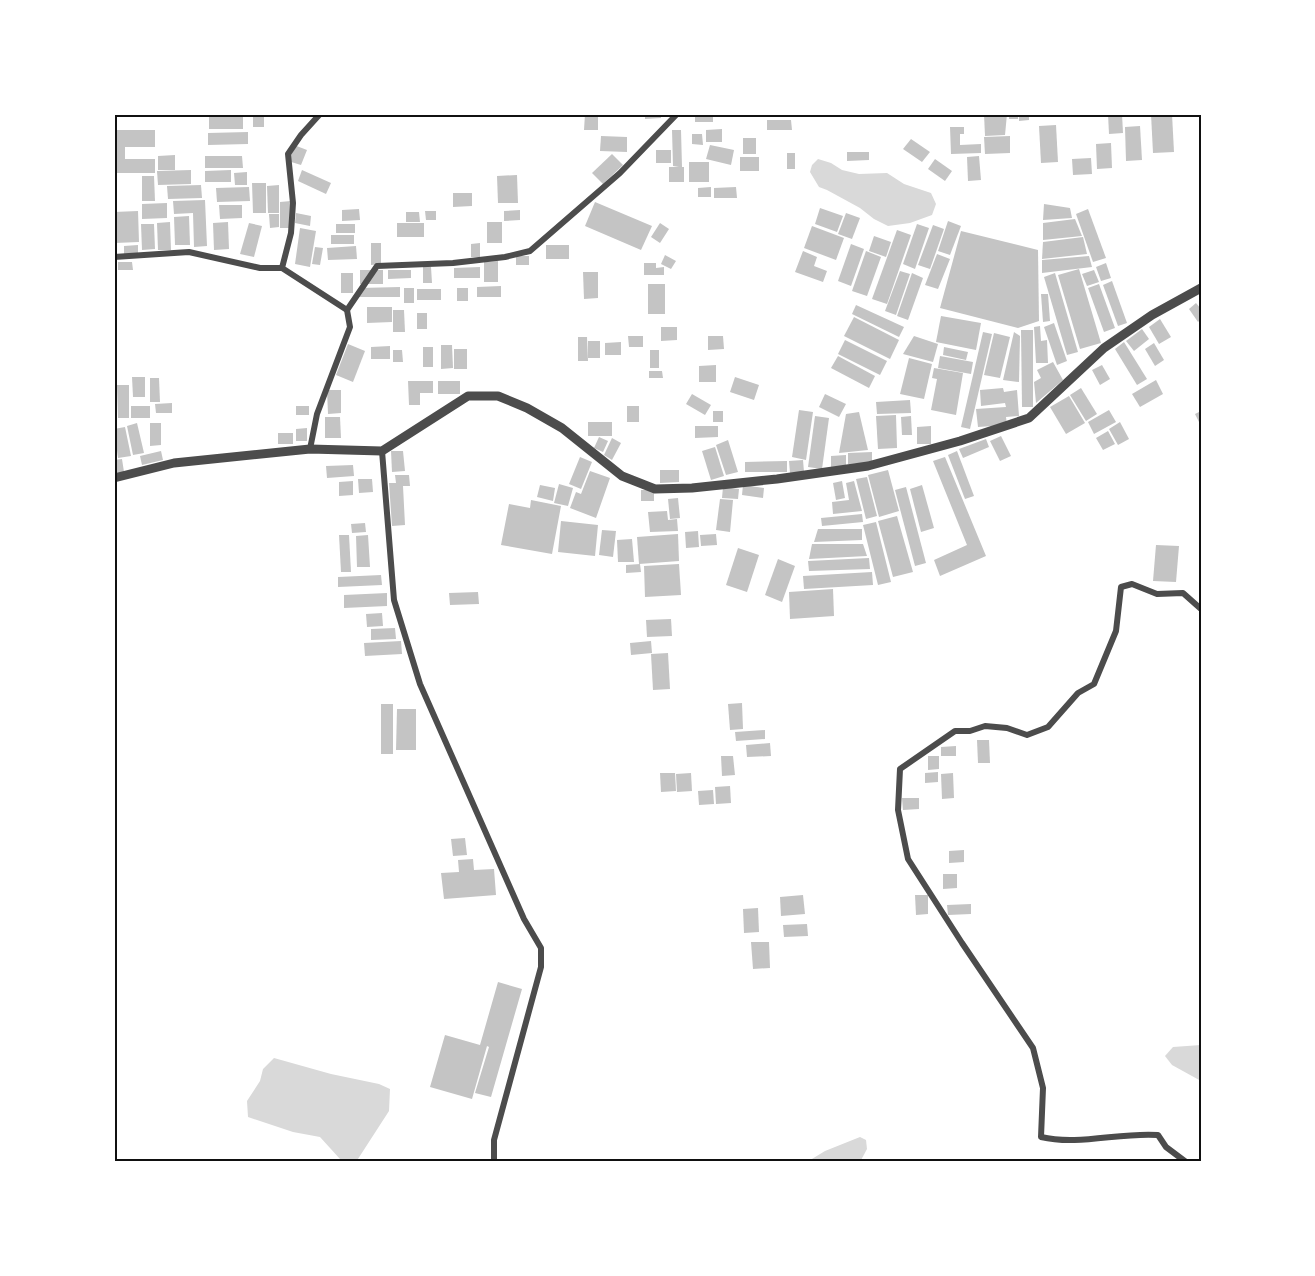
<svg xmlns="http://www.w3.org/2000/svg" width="1315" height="1276" viewBox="0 0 1315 1276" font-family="'Fira Sans',sans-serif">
<rect width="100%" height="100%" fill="#fff"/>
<g fill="#d9d9d9">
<polygon points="818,159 831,163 842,170 859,174 887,173 904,184 931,193 936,204 932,215 910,223 888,226 874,219 860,208 827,190 819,187 810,172 812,165"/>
<polygon points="1201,1045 1201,1081 1172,1065 1165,1056 1173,1047"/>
<polygon points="274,1058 331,1074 379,1084 390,1089 389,1111 356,1162 344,1162 340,1159 320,1137 293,1132 248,1117 247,1101 260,1081 263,1069"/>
<polygon points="860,1137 866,1140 867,1149 860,1162 807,1162 825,1151"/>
</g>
<g fill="#c4c4c4">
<rect x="209" y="114" width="34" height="15"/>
<rect x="253" y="114" width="11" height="13"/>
<polygon points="585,114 598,114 598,130 584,130"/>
<polygon points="645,114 661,114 661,118 645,119"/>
<rect x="695" y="114" width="18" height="8"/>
<polygon points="984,114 1007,114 1005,135 985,136"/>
<rect x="1009" y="114" width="9" height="5"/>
<polygon points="1019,114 1029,114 1029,120 1019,121"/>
<polygon points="1108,114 1122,114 1123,133 1109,134"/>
<polygon points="1151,114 1172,114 1174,152 1153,153"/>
<polygon points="767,120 791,120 792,130 767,130"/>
<polygon points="1056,125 1058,162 1041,163 1039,126"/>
<polygon points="1140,126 1142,160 1126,161 1125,127"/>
<polygon points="950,127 964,127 964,134 960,134 960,145 981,144 981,153 951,154"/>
<polygon points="722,129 722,142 706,142 706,130"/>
<polygon points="114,130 155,130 155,147 125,147 125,159 155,159 155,173 114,173"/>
<polygon points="672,130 681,130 682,167 684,167 684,182 669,182 669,167 679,167 673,166"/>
<polygon points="248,132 248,144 208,145 208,133"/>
<polygon points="692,134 702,134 703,145 692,144"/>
<polygon points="601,136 627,137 627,152 600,151"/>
<polygon points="1010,136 1010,153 985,154 984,137"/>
<rect x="743" y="138" width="13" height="16"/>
<polygon points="911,139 930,152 922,162 903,149"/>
<polygon points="1111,143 1112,168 1097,169 1096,144"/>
<polygon points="294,145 307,150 301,165 288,161"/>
<polygon points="710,145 734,150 731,165 706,159"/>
<rect x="656" y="150" width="15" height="13"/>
<polygon points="847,152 869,152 869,160 847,161"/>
<rect x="787" y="153" width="8" height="16"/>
<polygon points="612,154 623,165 603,184 592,173"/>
<polygon points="175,155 175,170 158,170 158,156"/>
<polygon points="205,156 242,156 243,168 205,168"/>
<polygon points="979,156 981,180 968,181 967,157"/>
<rect x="740" y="157" width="19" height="14"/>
<polygon points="1091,158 1092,174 1073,175 1072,159"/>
<polygon points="935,159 952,171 945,181 928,169"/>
<rect x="689" y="162" width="20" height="20"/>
<polygon points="191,170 191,184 158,185 157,171"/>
<polygon points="231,170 231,182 205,182 205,171"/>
<polygon points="302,170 331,183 326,194 298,181"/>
<polygon points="247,172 247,185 235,185 234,173"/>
<polygon points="517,175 518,203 498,203 497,176"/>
<polygon points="142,176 154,176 155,201 142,201"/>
<polygon points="252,183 266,183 266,213 253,213"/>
<polygon points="201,185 202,198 168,199 167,186"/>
<polygon points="279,185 279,213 268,213 267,186"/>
<polygon points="249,187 250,201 217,202 216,188"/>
<polygon points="711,187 711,197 698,197 698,188"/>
<polygon points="736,187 737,198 714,198 714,188"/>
<polygon points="453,193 472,193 472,206 453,207"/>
<polygon points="205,200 207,246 194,247 193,213 174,214 173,201"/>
<polygon points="291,201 291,228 280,228 280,202"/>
<polygon points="595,202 652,226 641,250 585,226"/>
<polygon points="167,203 167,218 142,219 142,204"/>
<polygon points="1044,204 1070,208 1072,218 1043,220"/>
<polygon points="219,205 242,205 242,218 220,219"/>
<polygon points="820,208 843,216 837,232 815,224"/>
<polygon points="359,209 360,220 342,221 342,210"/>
<polygon points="1088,209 1106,258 1093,262 1076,214"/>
<polygon points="520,210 520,220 504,221 504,211"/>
<polygon points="138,211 139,242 115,243 114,212"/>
<polygon points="425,211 436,211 436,220 426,220"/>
<polygon points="406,212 419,212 420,222 406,222"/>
<polygon points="296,213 311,216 310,226 295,223"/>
<polygon points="846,213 860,218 852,239 838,234"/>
<polygon points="269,214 279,214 279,227 270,228"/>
<polygon points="189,216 190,245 175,245 174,217"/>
<polygon points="1075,219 1082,236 1043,240 1043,223"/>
<polygon points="948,221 961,226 950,255 938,251"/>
<polygon points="170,222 171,250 158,250 157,223"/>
<polygon points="228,222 229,249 214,250 213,223"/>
<rect x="487" y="222" width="15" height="21"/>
<polygon points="249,223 262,226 254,257 240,254"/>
<rect x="397" y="223" width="27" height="14"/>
<polygon points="660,223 669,229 660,243 651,237"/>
<polygon points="141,224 154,224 155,249 142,250"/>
<rect x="336" y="224" width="19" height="9"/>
<polygon points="917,224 929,228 915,269 903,264"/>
<polygon points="933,225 944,229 930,269 918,265"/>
<polygon points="812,226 844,238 836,260 804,248"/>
<polygon points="300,228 316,231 310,267 295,264"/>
<polygon points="897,230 911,235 887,304 872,299"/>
<polygon points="961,231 1038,250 1039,321 1018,328 940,308"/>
<rect x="331" y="235" width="23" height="9"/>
<polygon points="874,236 891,242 886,257 869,251"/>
<polygon points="1083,237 1087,254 1042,259 1043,242"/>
<polygon points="371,243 381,243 381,264 371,265"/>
<polygon points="480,243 480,257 471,257 471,244"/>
<polygon points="851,244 864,249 851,286 838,281"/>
<polygon points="138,245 138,254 124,254 124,246"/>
<rect x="546" y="245" width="23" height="14"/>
<polygon points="356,246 357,259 328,260 327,248"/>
<polygon points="315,247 323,248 320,265 312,264"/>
<polygon points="803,251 817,257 814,266 827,271 823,282 795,272"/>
<polygon points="866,251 881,257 867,296 852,291"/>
<polygon points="937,254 950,259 938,289 925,285"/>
<polygon points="665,255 676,261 671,269 661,264"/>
<rect x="516" y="256" width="13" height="9"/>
<polygon points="1089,256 1092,267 1042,273 1042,260"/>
<polygon points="498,261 498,282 484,282 484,262"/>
<polygon points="118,262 132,262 133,270 118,270"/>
<polygon points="644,263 656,263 656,268 664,267 664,275 644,275"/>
<polygon points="1106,263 1111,278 1101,281 1096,267"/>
<polygon points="423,267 431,267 432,283 423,283"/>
<polygon points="480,267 480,278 454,278 454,268"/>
<polygon points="1079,269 1101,343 1080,349 1058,275"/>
<rect x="360" y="270" width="23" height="14"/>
<polygon points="388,270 411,270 411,278 388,279"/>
<polygon points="1094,270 1099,282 1087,286 1082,274"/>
<polygon points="900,271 910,274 896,315 885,311"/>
<polygon points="583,272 598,272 598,298 584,299"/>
<rect x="341" y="273" width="12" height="20"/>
<polygon points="912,273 923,278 908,320 897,316"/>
<polygon points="1055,273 1078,352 1067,355 1044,277"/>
<polygon points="1112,281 1127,323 1118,326 1103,285"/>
<rect x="648" y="284" width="17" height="30"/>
<polygon points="1099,284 1115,328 1104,332 1088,288"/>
<polygon points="501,286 501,297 477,297 477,287"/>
<polygon points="400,287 400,297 359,297 359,288"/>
<rect x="404" y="288" width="10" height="15"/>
<rect x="457" y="288" width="11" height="13"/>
<rect x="417" y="289" width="24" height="11"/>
<polygon points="1041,294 1048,294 1050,321 1043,322"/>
<polygon points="1196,303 1201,309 1201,319 1198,322 1189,309"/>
<polygon points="856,305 904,327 899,337 852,314"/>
<polygon points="367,307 392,307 392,322 367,323"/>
<polygon points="393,310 404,310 405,332 393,332"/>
<rect x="417" y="313" width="10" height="16"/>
<polygon points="941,316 981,323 976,350 936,342"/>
<polygon points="854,317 899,340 890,359 844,336"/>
<polygon points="1160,319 1171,337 1159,344 1149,327"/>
<polygon points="1054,323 1067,361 1057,365 1044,327"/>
<polygon points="1040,326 1041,341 1047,340 1048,363 1036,363 1034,327"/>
<polygon points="661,327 677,327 677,340 661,341"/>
<polygon points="1142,329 1149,339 1134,351 1126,341"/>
<polygon points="1021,330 1033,330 1033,407 1022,407"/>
<polygon points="983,332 992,334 970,429 961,427"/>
<polygon points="1014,332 1020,336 1019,382 1003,380"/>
<polygon points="994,333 1010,337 1000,378 984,375"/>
<polygon points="628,336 643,336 643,347 629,347"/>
<polygon points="708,336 723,336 724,349 708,350"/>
<polygon points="914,336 938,344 933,362 903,354"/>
<polygon points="578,337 587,337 588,361 578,361"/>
<polygon points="845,340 887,361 880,375 838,354"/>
<rect x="588" y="341" width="12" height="17"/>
<polygon points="621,342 621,355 605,355 605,343"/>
<polygon points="1124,342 1147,379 1137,385 1115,349"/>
<polygon points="1154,343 1164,360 1155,366 1145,349"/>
<polygon points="348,344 365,351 353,382 336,375"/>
<polygon points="441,345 452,345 453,368 441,369"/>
<polygon points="390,346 390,359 371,359 371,347"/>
<rect x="423" y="347" width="10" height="20"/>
<polygon points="944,347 968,352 966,360 943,355"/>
<rect x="454" y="349" width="13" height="20"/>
<polygon points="393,350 402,350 403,362 393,362"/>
<rect x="650" y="350" width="9" height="18"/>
<polygon points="838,356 875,376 869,388 831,368"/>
<polygon points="940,356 973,362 971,374 938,368"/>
<polygon points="909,358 932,364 924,399 900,394"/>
<polygon points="1053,362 1063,380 1036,403 1034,382 1041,378 1037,370"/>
<polygon points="716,365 716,382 699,382 699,366"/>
<polygon points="1102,365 1110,379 1100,385 1092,370"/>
<polygon points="934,368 963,373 956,415 931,410 937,379 932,378"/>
<polygon points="649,371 662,371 663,378 649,378"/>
<polygon points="132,377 145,377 145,397 133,397"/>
<polygon points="735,377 759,385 754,400 730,392"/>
<polygon points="150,378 159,378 160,402 150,402"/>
<polygon points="1156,380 1163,394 1140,407 1132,394"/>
<polygon points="408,381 433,381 433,393 420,393 420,405 409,405"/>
<rect x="438" y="381" width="22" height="13"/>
<polygon points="117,385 129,385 129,418 118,418"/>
<polygon points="1003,388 1004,392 1017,390 1019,416 1006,417 1007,425 978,427 976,409 1006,407 1005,403 981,406 980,390"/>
<polygon points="1081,388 1097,414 1086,421 1070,395"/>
<polygon points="327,390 341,390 341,413 328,414"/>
<polygon points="692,394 711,405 705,415 686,404"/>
<polygon points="825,394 846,404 839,417 819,407"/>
<polygon points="1069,396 1085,423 1066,434 1050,407"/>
<polygon points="910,400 911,413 877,414 876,402"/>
<polygon points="172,403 172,413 156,413 155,404"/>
<rect x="131" y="406" width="19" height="12"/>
<rect x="296" y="406" width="13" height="9"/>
<rect x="627" y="406" width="12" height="16"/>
<polygon points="799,410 813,412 806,460 792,457"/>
<polygon points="1109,410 1116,422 1094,434 1088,422"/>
<rect x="713" y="411" width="10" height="11"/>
<polygon points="1201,411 1201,426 1195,414"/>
<polygon points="859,412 868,450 839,453 846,414"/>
<polygon points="896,415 897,448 878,449 876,416"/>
<polygon points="815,416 829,418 822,469 808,467"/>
<polygon points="911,416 912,435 902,435 901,417"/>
<polygon points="325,417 340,417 341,438 325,438"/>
<rect x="588" y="422" width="24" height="14"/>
<polygon points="1120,422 1129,439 1118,445 1109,429"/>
<polygon points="137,423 144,453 133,455 127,426"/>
<polygon points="150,423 161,423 161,445 150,446"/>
<polygon points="695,426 718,426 718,437 695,438"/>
<polygon points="931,426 931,444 917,444 917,427"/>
<polygon points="125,427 131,456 118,458 114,429"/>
<polygon points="307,428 307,441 296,441 296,429"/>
<polygon points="1108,431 1115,444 1103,450 1096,438"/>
<rect x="278" y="433" width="15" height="11"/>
<polygon points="1001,436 1011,456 1000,461 990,441"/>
<polygon points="599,437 608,441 603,452 594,448"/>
<polygon points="612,438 621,443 612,460 604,455"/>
<polygon points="986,439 989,447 963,458 959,449"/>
<polygon points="728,440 738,472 726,475 716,445"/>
<polygon points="715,447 724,476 711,480 702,451"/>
<polygon points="161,451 163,460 142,465 140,456"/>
<polygon points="391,451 403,451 405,471 392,472"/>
<polygon points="957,451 974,496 965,499 948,455"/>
<polygon points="872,452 872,463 848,464 848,453"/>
<polygon points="846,455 846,466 831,467 831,456"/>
<polygon points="580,457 592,462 581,489 569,484"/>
<polygon points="945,457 986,556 940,576 934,560 967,545 933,461"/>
<polygon points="122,459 124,472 114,474 114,460"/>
<polygon points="803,460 804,472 790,473 789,461"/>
<polygon points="787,461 787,472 745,472 745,462"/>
<polygon points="353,465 354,476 327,478 326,466"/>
<polygon points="660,470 679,470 679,482 660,483"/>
<polygon points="888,470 899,511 879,517 868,475"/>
<polygon points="590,471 610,478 596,518 570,508 576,492 581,494"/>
<polygon points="395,475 409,475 410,486 403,486 405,525 392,526 389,483 396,483"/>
<polygon points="867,477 877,516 866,519 856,479"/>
<polygon points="358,479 372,479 373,492 359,493"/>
<polygon points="353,481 353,495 339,496 339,482"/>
<polygon points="842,481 845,498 836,500 833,483"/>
<polygon points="854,481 862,511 833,514 832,502 849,500 846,483"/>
<polygon points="559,484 573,488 568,506 554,503"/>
<polygon points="540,485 555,488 553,501 537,497"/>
<polygon points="743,485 764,488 763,498 742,495"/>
<polygon points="922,485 934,528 921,532 910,489"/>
<polygon points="723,487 739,489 738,499 722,498"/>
<polygon points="906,487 926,563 915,566 895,490"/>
<rect x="641" y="490" width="13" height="11"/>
<polygon points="678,498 680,518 670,519 668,499"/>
<polygon points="720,499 733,500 730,532 716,530"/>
<polygon points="531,500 561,506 552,554 501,545 509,504 530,508"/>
<polygon points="667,511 668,520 677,519 678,531 650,532 648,512"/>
<polygon points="862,514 863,522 822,526 821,518"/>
<polygon points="897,516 913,572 893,577 878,521"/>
<polygon points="561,521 598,525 595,556 558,552"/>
<polygon points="876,522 891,582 878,585 863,525"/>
<polygon points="365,523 366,532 352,533 351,524"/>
<polygon points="818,529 862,529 862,540 814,542"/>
<polygon points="602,530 616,531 613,557 599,555"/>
<polygon points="698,531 699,547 686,548 685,532"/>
<polygon points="678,534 679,561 639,564 637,537"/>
<polygon points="716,534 717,545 701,546 700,535"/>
<polygon points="339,535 349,535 351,572 341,572"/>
<polygon points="368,535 370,567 357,567 356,536"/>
<polygon points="632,539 634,562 618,562 617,540"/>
<polygon points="812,544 863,544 867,556 809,559"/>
<polygon points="1156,545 1179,546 1176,582 1153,581"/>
<polygon points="738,548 759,555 747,592 726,585"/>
<polygon points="869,558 870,569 809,571 808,561"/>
<polygon points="778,559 795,566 782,602 765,595"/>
<polygon points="640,564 641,572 626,573 626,565"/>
<polygon points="679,564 681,595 645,597 644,566"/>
<polygon points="872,572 873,585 804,589 803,576"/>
<polygon points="381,575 382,585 338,587 338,577"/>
<polygon points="833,589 834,616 790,619 789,592"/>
<polygon points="478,592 479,604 450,605 449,593"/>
<polygon points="387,593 387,606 344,608 344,595"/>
<polygon points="382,613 383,626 367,627 366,614"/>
<polygon points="671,619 672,636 647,637 646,620"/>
<polygon points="395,628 396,639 371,640 371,629"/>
<polygon points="401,641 402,654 365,656 364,643"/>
<polygon points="651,641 652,653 631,655 630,643"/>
<polygon points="668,653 670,689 653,690 651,654"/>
<polygon points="742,703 743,729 730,730 728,704"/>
<rect x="381" y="704" width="12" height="50"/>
<polygon points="397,709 416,709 416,750 396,750"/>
<polygon points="765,730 765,739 736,741 735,732"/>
<polygon points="977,740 989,740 990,763 978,763"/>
<polygon points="770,743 771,756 747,757 746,745"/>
<polygon points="956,746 956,756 941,756 941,747"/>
<polygon points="721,756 733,756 735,775 722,776"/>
<polygon points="928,756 939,756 939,769 928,770"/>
<polygon points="938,772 938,782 925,783 925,773"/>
<polygon points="660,773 675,773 676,791 661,792"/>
<polygon points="691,773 692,791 677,792 676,774"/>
<polygon points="953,773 954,798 942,799 941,774"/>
<polygon points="730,786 731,803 716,804 715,787"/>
<polygon points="713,790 714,804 699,805 698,791"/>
<polygon points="902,798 919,798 919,809 903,810"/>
<polygon points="465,838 467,855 453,856 451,839"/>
<polygon points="964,850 964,862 949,863 949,851"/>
<polygon points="473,859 474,870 494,869 496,895 444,899 441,873 459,872 458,860"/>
<polygon points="943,874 957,874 957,888 943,889"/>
<polygon points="803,895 805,914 781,916 780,897"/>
<polygon points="915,895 928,895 928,914 916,915"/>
<polygon points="971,904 971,914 948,915 947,905"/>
<polygon points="758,908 759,932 744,933 743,909"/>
<polygon points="807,924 808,936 784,937 783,925"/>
<polygon points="751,942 769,942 770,968 753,969"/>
<polygon points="498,982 522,989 491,1097 475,1093 489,1047 487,1046 472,1099 430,1087 445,1035 480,1045"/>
</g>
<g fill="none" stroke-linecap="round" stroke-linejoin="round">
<g stroke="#4c4c4c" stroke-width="6">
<polyline points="778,114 913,114"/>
<polyline points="114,257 189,252 260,268 282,268"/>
<polyline points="347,310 377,266 453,263 505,257 530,251 620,173 677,114"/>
<polyline points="310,449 317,414 350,327 347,310 282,268 291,233 293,203 288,154 301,135 320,114"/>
<polyline points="382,451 394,600 420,684 524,919 541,948 541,967 494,1140 494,1162"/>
<path d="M1186,1162l-20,-15 -8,-12c-38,-3 -79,11 -117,2l2,-49 -10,-40 -71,-105 -54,-84 -10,-49 2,-41 55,-38h15l15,-5 22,2 20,7 21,-8 30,-34 16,-9 22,-53 5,-44 11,-3 25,10 26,-1 18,16"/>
</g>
<polyline stroke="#4c4c4c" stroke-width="9" points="114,478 174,463 310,449 382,451 468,396 498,396 527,408 562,428 622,476 655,489 692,488 777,479 868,466 960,441 1029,418 1104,348 1152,315 1201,288"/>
</g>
<rect width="1315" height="1276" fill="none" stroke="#ffffff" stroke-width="231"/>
<rect x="116" y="116" width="1084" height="1044" fill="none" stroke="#111" stroke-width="2"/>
</svg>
